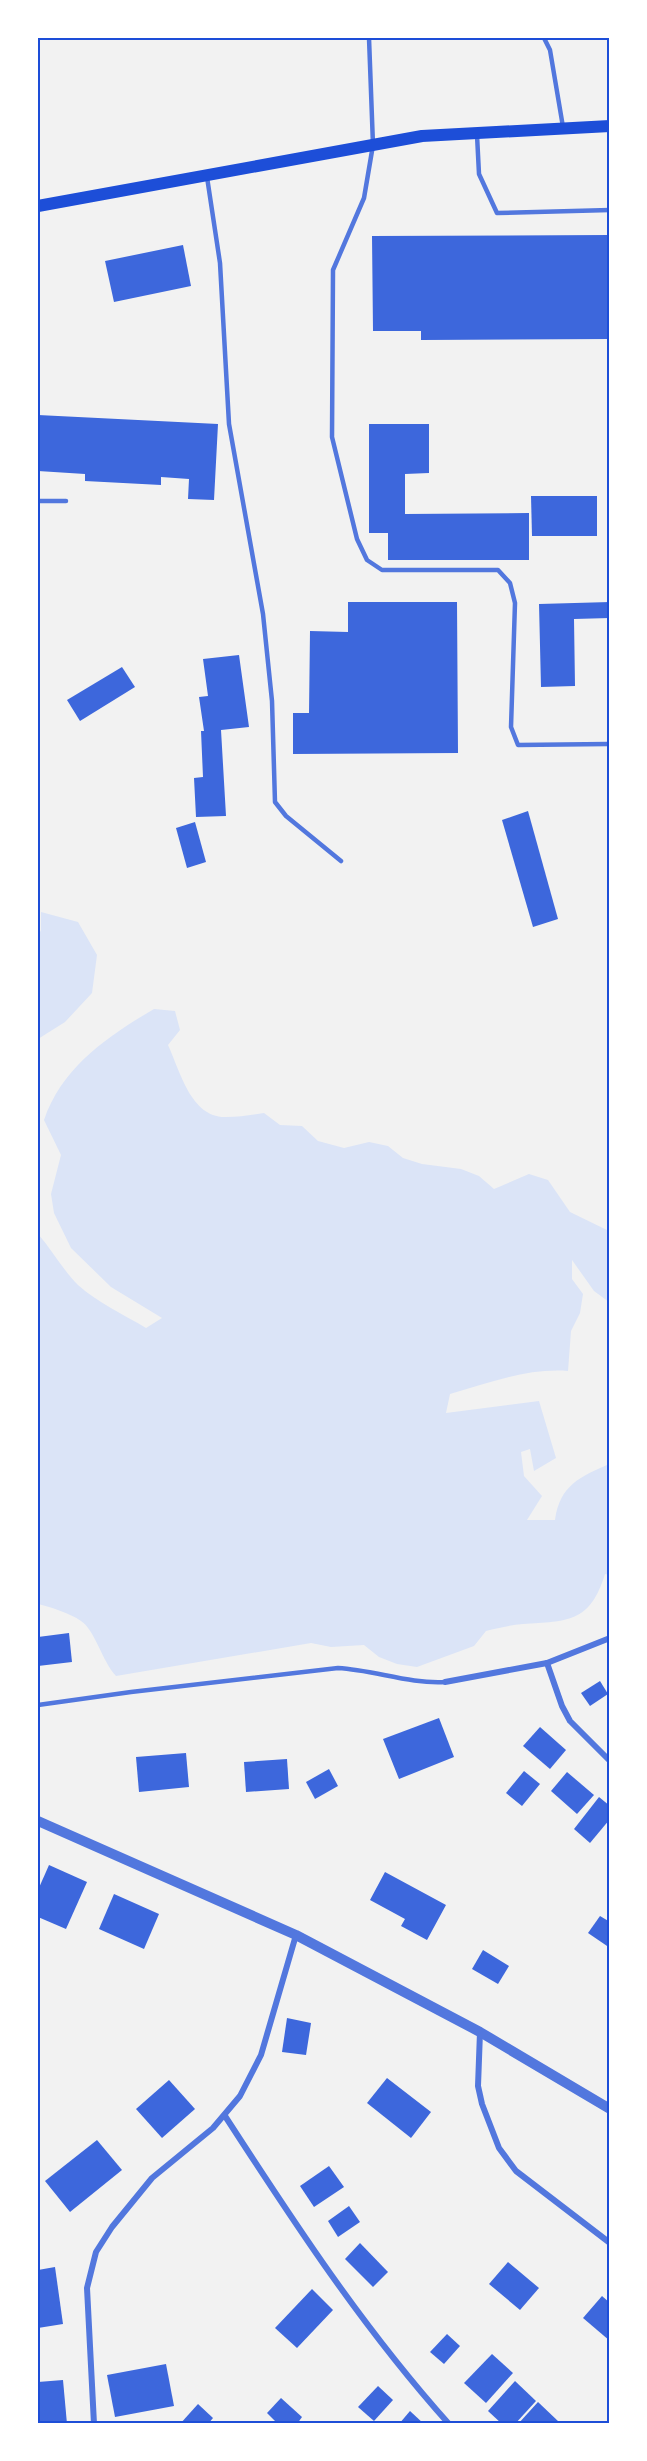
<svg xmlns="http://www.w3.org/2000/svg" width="647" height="2461" viewBox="0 0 647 2461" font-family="'DejaVu Sans',sans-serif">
<rect width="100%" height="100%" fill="#f2f2f2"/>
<g fill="#dbe4f7">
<polygon points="41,912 78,922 97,955 92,993 65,1022 38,1039 38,926 41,932"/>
<path d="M154,1009l21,2 5,19 -12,15c12,26 23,73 58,72 13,0 26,-2 38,-4l16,12 22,1 16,15 26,7 25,-6 19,4 15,12 19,6 39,5 18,7 15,13 35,-15 19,6 22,32 39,19v71l-15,-11 -22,-31v19l11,15 -3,19 -9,18 -3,40c-41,-3 -79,12 -118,23l-4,19 93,-12 17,57 -22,13 -4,-22 -9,3 3,24 18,20 -15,24h28c5,-35 25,-43 54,-56v111l-4,-1c-15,49 -37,47 -82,50 -12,1 -25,4 -37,7l-12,15 -57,21 -20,-3 -18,-7 -15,-12 -33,2 -20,-4 -195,33c-14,-15 -21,-46 -35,-55 -11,-8 -31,-14 -43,-17v-370c14,16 25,36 40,51 20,18 45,29 68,43l16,-10 -51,-31 -40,-39 -17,-35 -3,-19 10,-39 -17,-35c18,-53 64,-84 110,-111z"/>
</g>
<g fill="#3d67dc">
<polygon points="610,235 610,339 421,340 421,331 373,331 372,236"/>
<polygon points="183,245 191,286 114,302 105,261"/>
<polygon points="38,415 218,424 214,500 188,499 189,479 161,477 161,485 85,481 85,474 38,471"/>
<polygon points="369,424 429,424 429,473 405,474 405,514 529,513 529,560 388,560 388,533 369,533"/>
<polygon points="531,496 597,496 597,536 532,536"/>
<polygon points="348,602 457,602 458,753 293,754 293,713 309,713 310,631 348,632"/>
<polygon points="610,602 610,618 574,619 575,686 541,687 539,604"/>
<polygon points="239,655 249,727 221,730 226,816 196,817 194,778 203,777 201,731 204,731 199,697 208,696 203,659"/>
<polygon points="122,667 135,687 80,721 67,700"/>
<polygon points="528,811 558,919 533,927 502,820"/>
<polygon points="195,822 206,862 187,868 176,828"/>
<polygon points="69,1633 72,1662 38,1666 38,1637"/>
<polygon points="600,1681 608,1694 590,1706 581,1693"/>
<polygon points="439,1718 454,1757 399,1779 383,1739"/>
<polygon points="540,1727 566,1750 550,1769 523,1746"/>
<polygon points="186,1753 189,1787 139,1792 136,1757"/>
<polygon points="287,1759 289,1789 246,1792 244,1762"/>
<polygon points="329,1769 338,1786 315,1799 306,1782"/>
<polygon points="524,1771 540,1784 522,1806 506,1793"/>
<polygon points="567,1772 594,1795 577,1814 551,1791"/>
<polygon points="599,1797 610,1806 610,1819 590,1843 574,1829"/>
<polygon points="49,1865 87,1882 66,1929 38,1917 38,1890"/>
<polygon points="385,1872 446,1905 427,1940 401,1926 405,1919 370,1900"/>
<polygon points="114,1894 159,1914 144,1949 99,1929"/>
<polygon points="600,1916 610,1922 610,1948 588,1933"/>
<polygon points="483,1950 509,1966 498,1984 472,1969"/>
<polygon points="287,2018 311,2023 306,2055 282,2052"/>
<polygon points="387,2078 431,2112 411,2138 367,2103"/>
<polygon points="169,2080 195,2109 162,2138 136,2109"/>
<polygon points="97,2140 122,2170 70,2212 45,2181"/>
<polygon points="329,2166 344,2187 314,2207 300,2186"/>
<polygon points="349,2206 360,2222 338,2237 328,2221"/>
<polygon points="360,2243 388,2272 373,2287 345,2259"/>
<polygon points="508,2262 539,2288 520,2310 489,2284"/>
<polygon points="55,2267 63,2324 38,2328 38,2270"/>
<polygon points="312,2289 333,2310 297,2348 275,2328"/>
<polygon points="602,2296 610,2303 610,2341 583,2318"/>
<polygon points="447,2334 460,2346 444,2364 430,2352"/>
<polygon points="492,2354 513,2373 486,2403 464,2383"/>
<polygon points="166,2364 174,2406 115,2417 107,2375"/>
<polygon points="63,2380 67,2424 38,2424 38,2382"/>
<polygon points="515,2381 536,2401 515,2424 502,2424 488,2411"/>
<polygon points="378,2386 393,2400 374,2421 358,2407"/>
<polygon points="281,2398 302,2417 297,2424 278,2424 267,2413"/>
<polygon points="538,2402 559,2422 558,2424 518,2424"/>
<polygon points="198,2404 213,2418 208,2424 180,2424"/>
<polygon points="410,2411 424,2424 399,2424"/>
</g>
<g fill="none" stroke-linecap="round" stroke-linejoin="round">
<g stroke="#5277de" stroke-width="4.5">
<polyline points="369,38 373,145 364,198 333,270 332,437 357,539 367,560 382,570 498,570 510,583 515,603 511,727 518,745 608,744"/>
<polyline points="544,38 550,50 563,127"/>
<polyline points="477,135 479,174 497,213 610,210"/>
<polyline points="207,177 220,263 229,424 263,614 272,701 275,802 286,816 341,861"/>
<polyline points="38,501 66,501"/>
<path d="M38,1705l93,-13 207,-24c36,2 71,16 107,14"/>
</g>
<g stroke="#5277de" stroke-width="6">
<polyline points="547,1663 562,1706 570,1721 610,1761"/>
<polyline points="445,1682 547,1663 610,1638"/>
<polyline points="480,2032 478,2086 482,2104 499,2148 516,2171 610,2243"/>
<path d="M225,2116c70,108 138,212 224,308"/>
<polyline points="94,2424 87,2288 96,2252 112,2227 152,2178 213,2128 240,2096 261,2055 296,1935"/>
</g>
<polyline stroke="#5277de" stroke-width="10" points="38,1821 296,1935 480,2032 610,2109"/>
<polyline stroke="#1d4ed8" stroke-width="12" points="38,206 422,136 610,126"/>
</g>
<rect width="647" height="2461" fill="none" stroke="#ffffff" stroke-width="78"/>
<rect x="39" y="39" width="569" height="2383" fill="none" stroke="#1d4ed8" stroke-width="2"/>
</svg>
